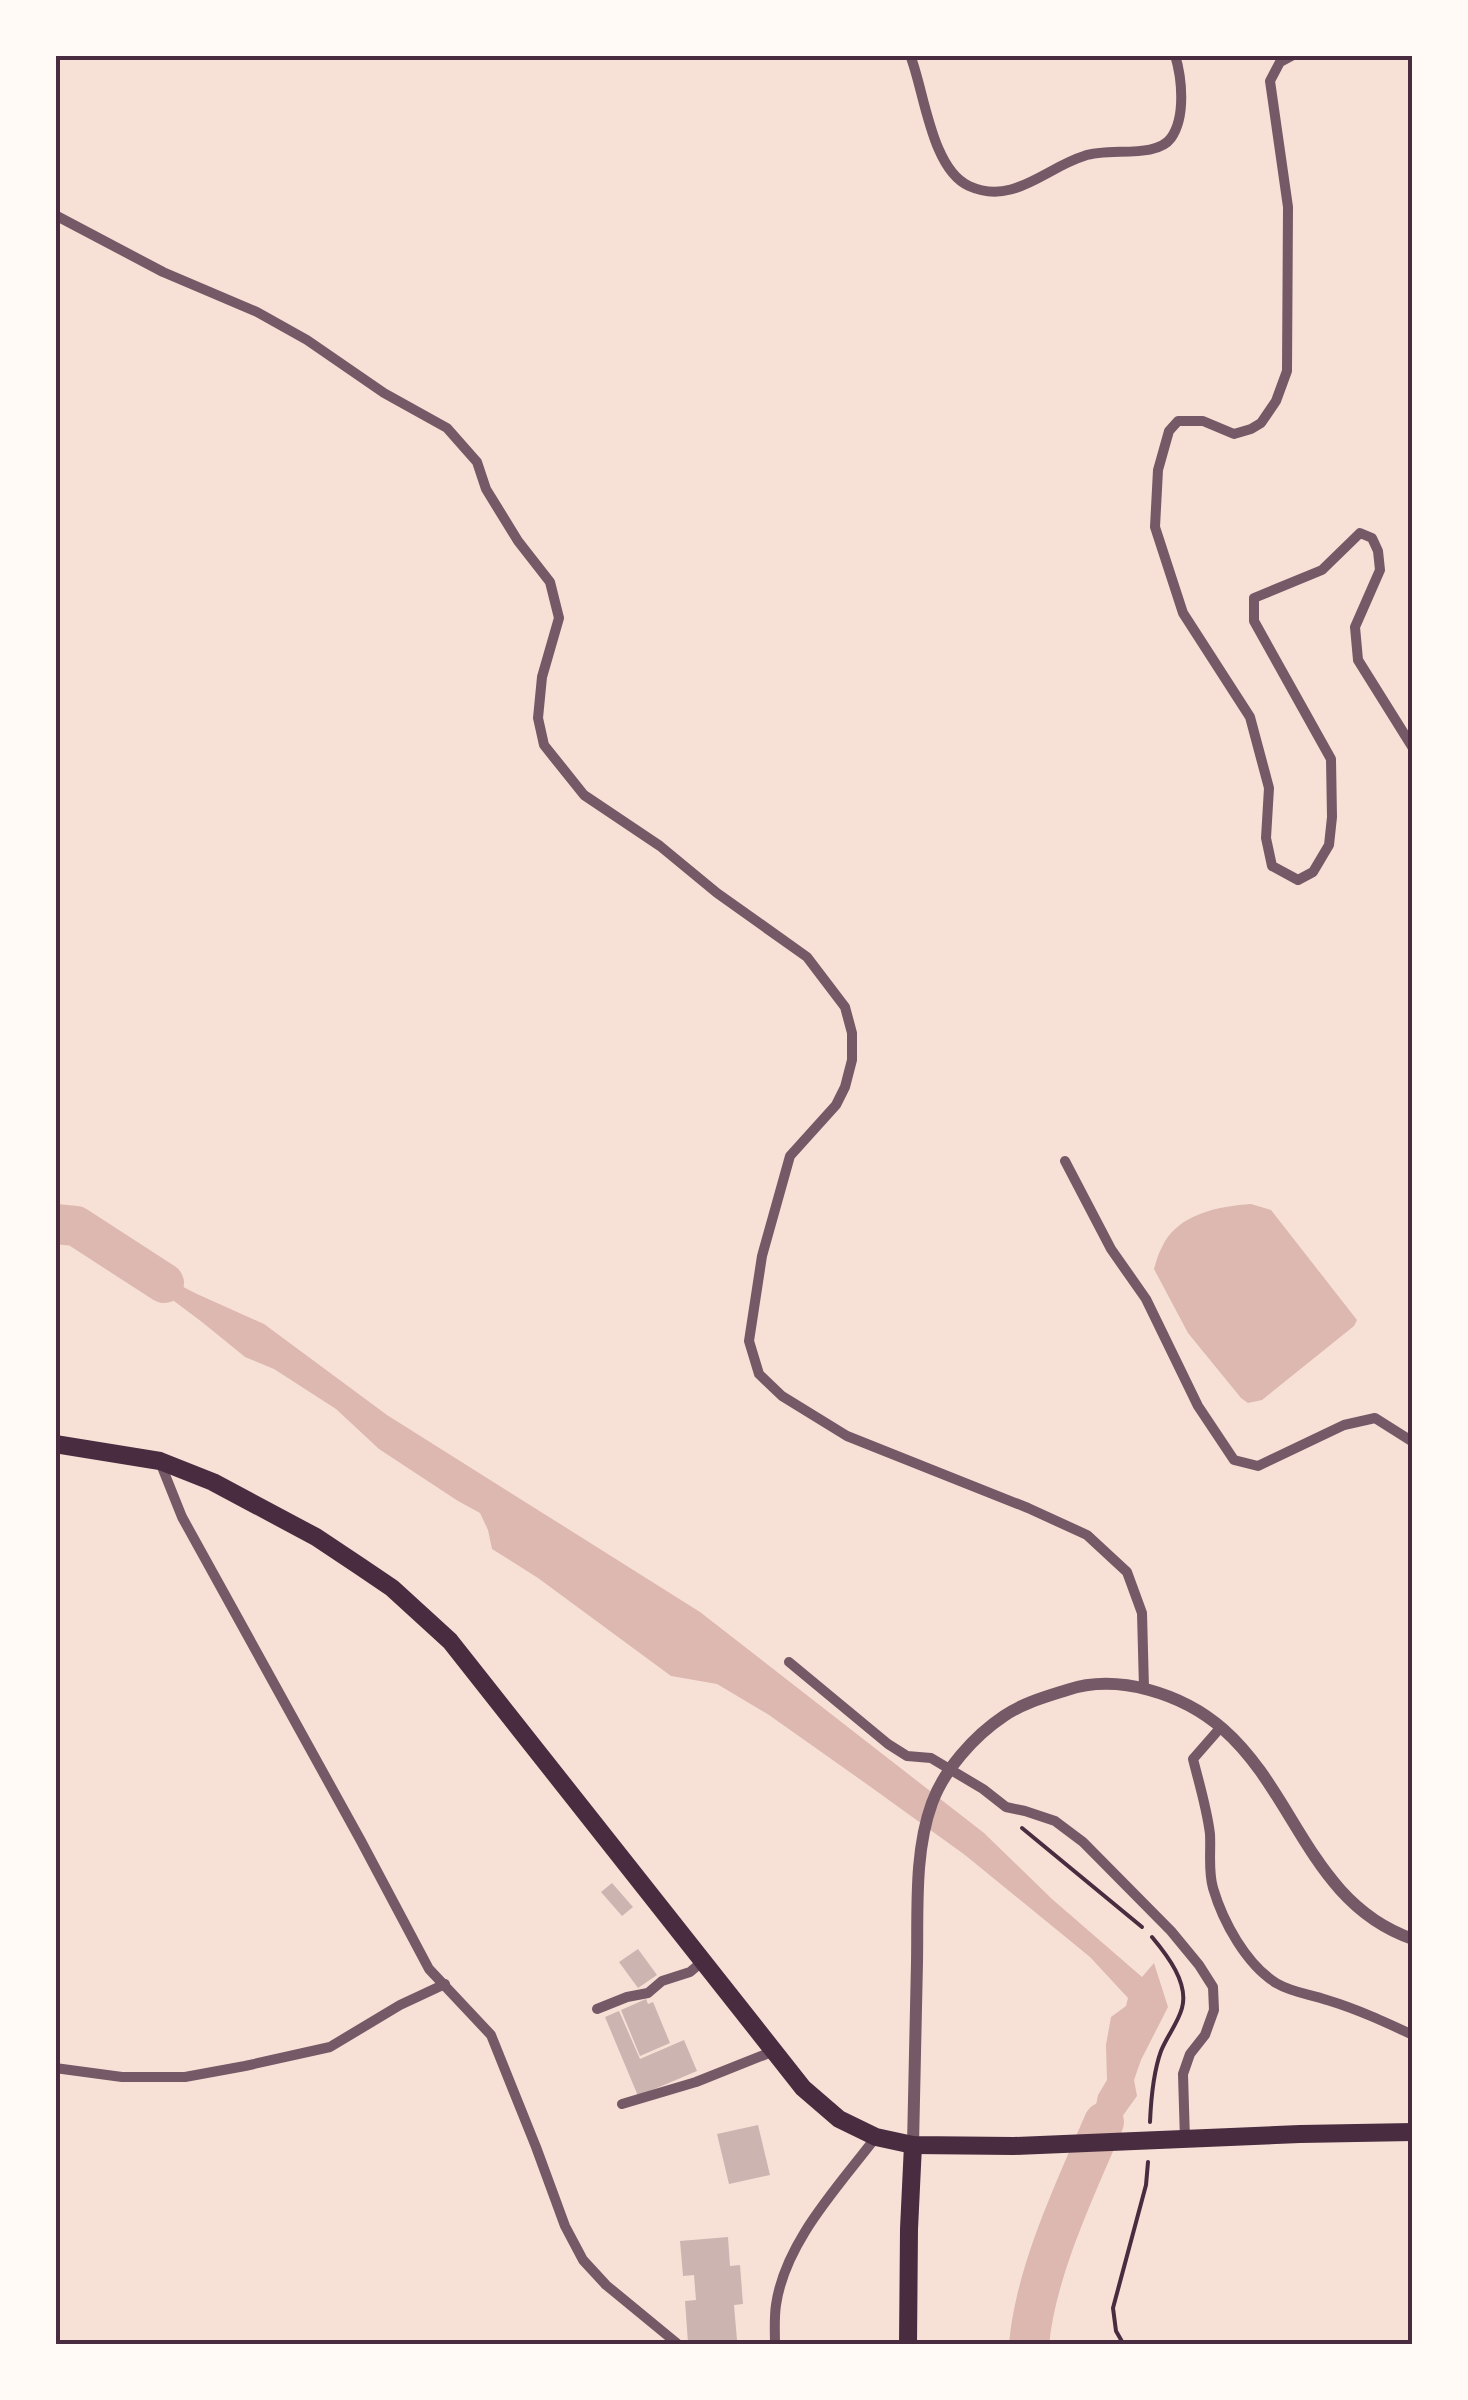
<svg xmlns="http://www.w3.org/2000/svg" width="1468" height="2400" viewBox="0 0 1468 2400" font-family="'PT Sans',sans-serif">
<rect width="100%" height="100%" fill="#f7e1d7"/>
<g fill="#dcb8b0">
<path d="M1251,1204l20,6 86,110 -3,6 -92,74 -14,3 -7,-5 -53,-65 -34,-64c2,-7 4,-15 8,-22 15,-33 57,-41 89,-43z"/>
<polygon points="117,1253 197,1294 264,1324 387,1415 700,1612 984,1833 1052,1899 1142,1977 1154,1963 1168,2007 1141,2060 1134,2080 1137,2096 1083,2171 1098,2095 1107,2080 1106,2045 1111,2017 1126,2006 1128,1998 1090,1957 965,1855 868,1785 769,1715 717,1684 671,1676 538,1578 492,1549 488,1530 480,1513 458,1501 379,1449 336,1409 274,1369 245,1357 202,1322 150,1283"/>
</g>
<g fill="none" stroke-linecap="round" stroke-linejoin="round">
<g stroke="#dcb8b0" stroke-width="40">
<polyline points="55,1224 76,1226 164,1283"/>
<path d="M1029,2345c6,-72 46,-156 75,-223"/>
</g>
</g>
<g fill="#ccb4b1">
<polygon points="612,1883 633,1907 622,1916 601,1892"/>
<polygon points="638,1949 657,1975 638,1988 619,1962"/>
<polygon points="646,1999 648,2004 653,2002 670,2043 640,2056 621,2010"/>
<polygon points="619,2011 640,2059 684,2040 697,2071 638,2096 605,2017"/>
<polygon points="758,2125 770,2175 729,2184 717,2134"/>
<polygon points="728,2237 730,2266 740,2265 743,2304 734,2305 737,2340 688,2343 685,2301 696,2300 694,2275 683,2276 680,2241"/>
</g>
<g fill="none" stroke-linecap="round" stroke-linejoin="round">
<g stroke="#4a2c40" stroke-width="4">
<polyline points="1022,1828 1142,1927"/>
<path d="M1150,2122c1,-23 3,-49 11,-71 6,-15 17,-28 21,-43 7,-25 -15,-53 -30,-71"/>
<polyline points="1124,2345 1116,2331 1113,2308 1146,2185 1148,2162"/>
</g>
<g stroke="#755966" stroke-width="10">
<path d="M910,55c14,34 21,114 59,131 44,20 76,-18 115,-30 25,-9 72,3 87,-18 15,-21 11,-60 4,-83"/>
<polyline points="1293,55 1280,62 1270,81 1288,207 1287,371 1276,401 1261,423 1251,429 1234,434 1203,421 1178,421 1169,431 1158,470 1155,527 1183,613 1250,717 1269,788 1266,838 1272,866 1298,880 1313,872 1329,845 1332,817 1331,759 1254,621 1254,598 1322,570 1360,533 1372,538 1378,551 1380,570 1355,627 1358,660 1413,748"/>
<polyline points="55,215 163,272 257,312 307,340 384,393 447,428 477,462 486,489 518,541 550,582 559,618 542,677 538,718 544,745 584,795 660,846 717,893 807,957 845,1007 852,1033 852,1060 845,1087 836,1105 790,1156 762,1256 749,1341 759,1374 782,1396 847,1436 1028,1508 1087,1535 1127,1572 1142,1613 1144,1688"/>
<polyline points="1065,1161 1111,1249 1146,1299 1198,1406 1234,1460 1258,1466 1344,1425 1375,1418 1413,1442"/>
<polyline points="160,1462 182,1517 361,1841 429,1969 491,2035 536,2147 565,2226 583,2260 606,2285 679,2345"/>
<polyline points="789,1662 888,1744 907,1756 931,1758 983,1789 1006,1807 1025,1811 1055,1821 1083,1842 1171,1931 1199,1965 1213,1987 1214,2010 1205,2035 1190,2054 1183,2074 1185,2140"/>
<path d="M1221,1727l-28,32c6,24 14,50 17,75 1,18 -2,37 3,54 10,34 33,76 63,95 17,10 34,11 51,17 30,9 58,22 86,35"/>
<polyline points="597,2009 627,1997 648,1993 662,1981 690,1972 703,1961"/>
<polyline points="55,2068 122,2077 185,2077 245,2066 330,2047 400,2005 445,1984"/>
<polyline points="622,2104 696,2082 774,2051"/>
<path d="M775,2345c0,-13 -1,-27 1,-40 9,-63 62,-118 100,-168"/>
</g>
<path stroke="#755966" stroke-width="12" d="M913,2145c1,-61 3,-122 4,-183 1,-51 -3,-110 15,-159 12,-33 42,-67 72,-87 19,-13 41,-19 63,-26 51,-17 116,4 156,39 73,64 88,175 190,210"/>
<polyline stroke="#4a2c40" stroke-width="18" points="908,2345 909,2229 913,2145"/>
<polyline stroke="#4a2c40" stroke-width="18" points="55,1444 160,1461 213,1482 316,1537 361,1567 392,1588 450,1641 803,2088 839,2119 876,2137 913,2145 1014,2146 1300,2134 1413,2132"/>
</g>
<rect width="1468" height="2400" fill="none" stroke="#fffaf5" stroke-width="115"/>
<rect x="58" y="58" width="1352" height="2284" fill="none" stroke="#4a2c40" stroke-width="4"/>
</svg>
